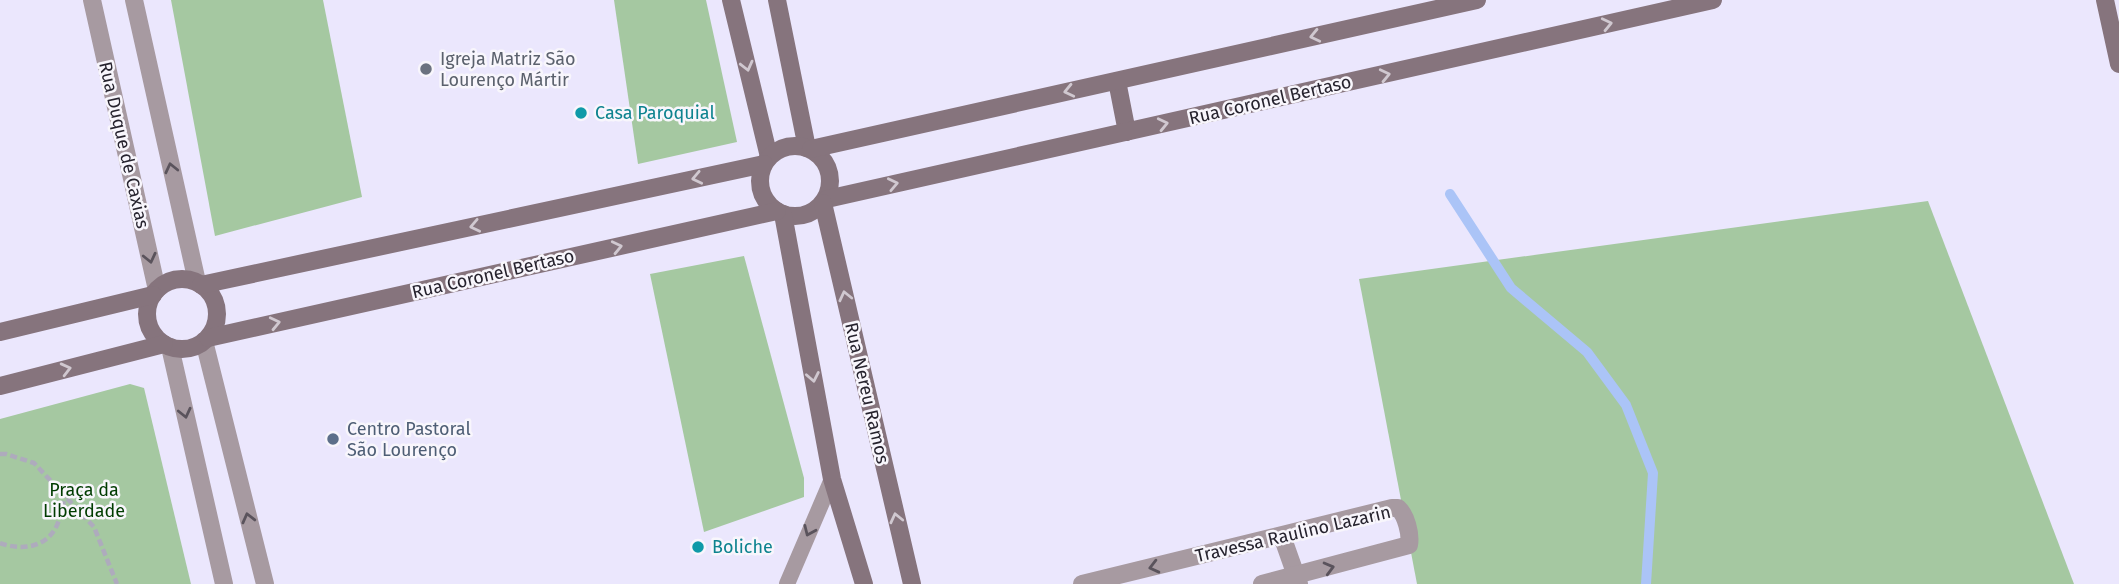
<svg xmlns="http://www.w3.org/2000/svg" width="2119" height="584" viewBox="0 0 2119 584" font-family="'Fira Sans',sans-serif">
<rect width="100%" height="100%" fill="#ebe7fd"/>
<g fill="#a5c8a1">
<polygon points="171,0 323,0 362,197 215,236"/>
<polygon points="614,0 706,0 737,142 638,164"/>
<polygon points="1928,201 2074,584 1417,584 1359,279"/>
<polygon points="744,256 804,478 804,497 704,532 650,274"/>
<polygon points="130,384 144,388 191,584 0,584 0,419"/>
</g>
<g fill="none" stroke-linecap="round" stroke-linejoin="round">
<polyline stroke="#abc4f7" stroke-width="10" points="1450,194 1511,288 1587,352 1626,405 1653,473 1646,584"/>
<g stroke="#aeabbd" stroke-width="4.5" stroke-dasharray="7 3.5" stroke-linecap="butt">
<polyline points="0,454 6,454 34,463 94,527 117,584"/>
<path d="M0,543c19,7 43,6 55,-14 5,-8 7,-22 10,-32"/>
</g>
<polyline stroke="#a79aa1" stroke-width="16" points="787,584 832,479"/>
<g stroke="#a79aa1" stroke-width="18">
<polyline points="92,0 157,290"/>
<polyline points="134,0 197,282"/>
<polyline points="204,341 265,584"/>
<polyline points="170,347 224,584"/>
<polyline points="1282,536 1299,584"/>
<path d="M1082,584l310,-76h6c8,7 13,26 11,37l-147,39"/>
</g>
<g stroke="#86747d" stroke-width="18">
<polyline points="731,0 769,157"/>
<polyline points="777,0 807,148"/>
<polyline points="2105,0 2119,64"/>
<polyline points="1117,81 1127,132"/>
<circle cx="795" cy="181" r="35"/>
<polyline points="811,149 1477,0"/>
<polyline points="827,199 1713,0"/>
<polyline points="823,203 912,584"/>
<polyline points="783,214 832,479 864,584"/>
<circle cx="182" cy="314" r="35"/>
<polyline points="201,285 764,164"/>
<polyline points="0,332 153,295"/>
<polyline points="208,338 777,211"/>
<polyline points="0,386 164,344"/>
</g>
</g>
<defs><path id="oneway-chevron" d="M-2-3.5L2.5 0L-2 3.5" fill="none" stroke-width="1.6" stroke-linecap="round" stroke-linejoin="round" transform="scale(1.75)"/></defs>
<g stroke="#d0c8d0">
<use href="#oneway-chevron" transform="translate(1607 24) rotate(-13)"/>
<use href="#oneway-chevron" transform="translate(1315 36) rotate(167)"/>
<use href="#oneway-chevron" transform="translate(747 66) rotate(76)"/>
<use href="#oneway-chevron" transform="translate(1385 75) rotate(-13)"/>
<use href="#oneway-chevron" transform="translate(1069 91) rotate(167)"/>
<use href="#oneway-chevron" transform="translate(1163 124) rotate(-13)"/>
<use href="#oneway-chevron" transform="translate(697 178) rotate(168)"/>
<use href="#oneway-chevron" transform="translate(893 184) rotate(-12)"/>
<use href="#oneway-chevron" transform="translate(475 226) rotate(168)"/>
<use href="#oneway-chevron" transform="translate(617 247) rotate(-13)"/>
<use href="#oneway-chevron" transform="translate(845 296) rotate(-103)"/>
<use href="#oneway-chevron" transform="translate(275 323) rotate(-13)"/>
<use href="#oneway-chevron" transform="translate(66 369) rotate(-14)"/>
<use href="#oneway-chevron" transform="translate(813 377) rotate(79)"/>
<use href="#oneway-chevron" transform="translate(896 518) rotate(-103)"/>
</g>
<g stroke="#5a535c">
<use href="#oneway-chevron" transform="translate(171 168) rotate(-103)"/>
<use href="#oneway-chevron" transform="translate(150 258) rotate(77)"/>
<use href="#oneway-chevron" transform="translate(185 413) rotate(77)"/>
<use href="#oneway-chevron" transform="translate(248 518) rotate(-104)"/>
<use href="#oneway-chevron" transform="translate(809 531) rotate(114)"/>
<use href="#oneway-chevron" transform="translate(1154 567) rotate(166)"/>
<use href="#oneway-chevron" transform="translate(1329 568) rotate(-15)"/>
</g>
<circle fill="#6b7280" stroke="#f8f6fc" stroke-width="2.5" cx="426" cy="69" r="7"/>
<g fill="#0f9aa8" stroke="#f8f6fc" stroke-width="2.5">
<circle cx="581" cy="113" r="7"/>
<circle cx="698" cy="547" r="7"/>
</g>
<circle fill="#5c6f8a" stroke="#f8f6fc" stroke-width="2.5" cx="333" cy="439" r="7"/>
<g text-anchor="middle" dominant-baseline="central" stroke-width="5" stroke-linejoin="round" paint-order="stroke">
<g font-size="18" fill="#5b616d" stroke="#f8f6fc" text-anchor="start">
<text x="440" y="59">Igreja Matriz São<tspan x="440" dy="21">Lourenço Mártir</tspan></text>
</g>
<g font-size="18" fill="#26232e" stroke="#f8f6fc">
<text transform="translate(1270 100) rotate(-13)">Rua Coronel Bertaso</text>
<text transform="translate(124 145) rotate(77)">Rua Duque de Caxias</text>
<text transform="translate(493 274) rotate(-13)">Rua Coronel Bertaso</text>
<text transform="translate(867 393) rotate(77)">Rua Nereu Ramos</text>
<text transform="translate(1293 534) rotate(-13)">Travessa Raulino Lazarin</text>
</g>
<g font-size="18" fill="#0d838f" stroke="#f8f6fc" text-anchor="start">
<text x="595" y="113">Casa Paroquial</text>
<text x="712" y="547">Boliche</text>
</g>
<g font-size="18" fill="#4e5e75" stroke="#f8f6fc" text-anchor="start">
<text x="347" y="429">Centro Pastoral<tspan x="347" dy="21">São Lourenço</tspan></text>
</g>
<g font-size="18" fill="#003c00" stroke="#f8f6fc">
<text x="84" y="490">Praça da<tspan x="84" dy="21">Liberdade</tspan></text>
</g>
</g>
</svg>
